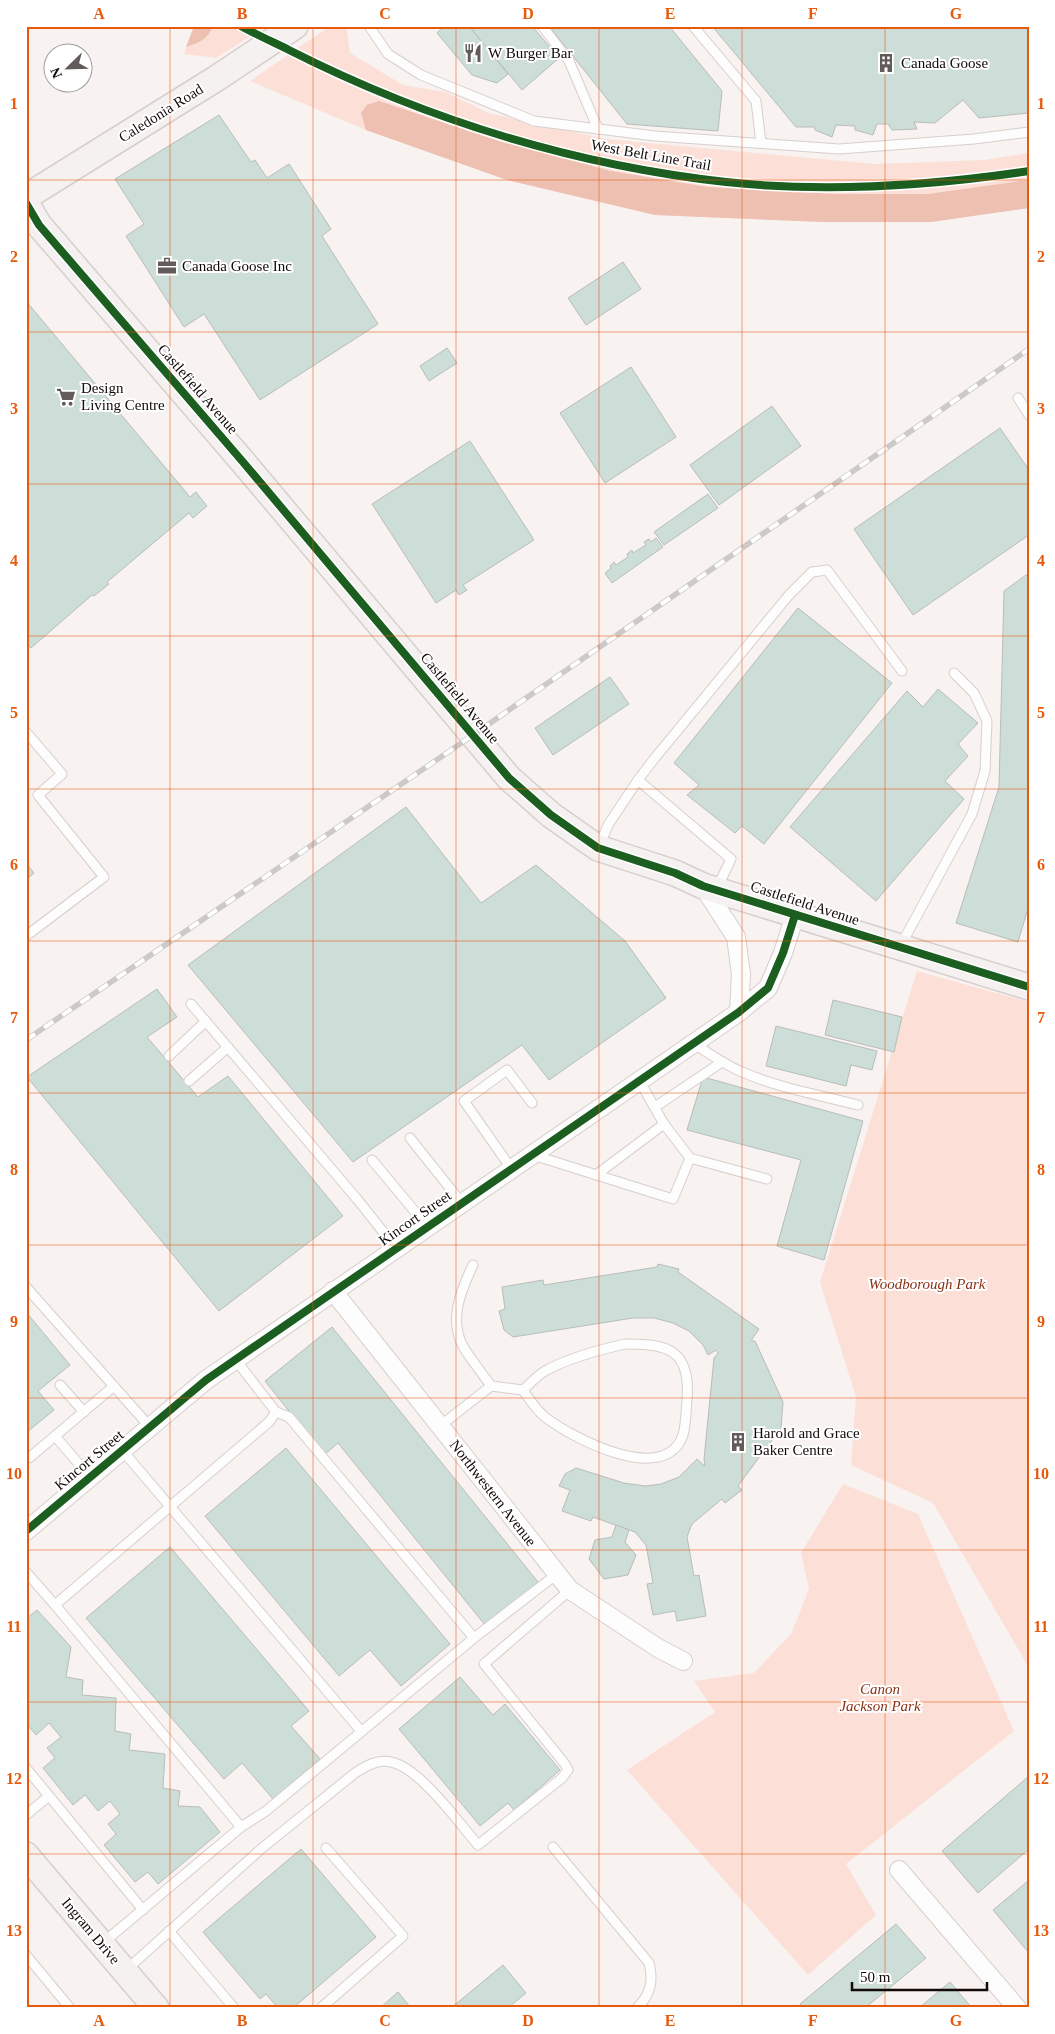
<svg xmlns="http://www.w3.org/2000/svg" width="1055" height="2034" viewBox="0 0 1055 2034" font-family="Georgia,serif">
<rect width="100%" height="100%" fill="#f8f2f0"/>
<g fill="#fce0d8">
<polygon points="189,26 267,26 216,58 184,54 193,29"/>
<polygon points="330,26 346,26 350,53 403,85 446,92 488,113 606,139 875,164 984,160 1029,153 1029,208 931,222 823,222 655,215 507,180 366,130 250,81"/>
<polygon points="917,971 1029,1002 1029,1668 933,1503 851,1465 856,1397 820,1282"/>
<polygon points="843,1484 918,1514 1014,1731 846,1864 876,1915 808,1975 627,1770 715,1712 694,1681 754,1673 791,1634 809,1589 801,1553"/>
</g>
<g fill="#edc0b2">
<path d="M189,26h24c-5,13 -14,17 -27,21l7,-18z"/>
<polygon points="379,101 502,142 611,171 708,187 836,194 928,194 1029,180 1029,208 931,222 823,222 655,215 507,180 366,130 361,113 367,105"/>
</g>
<g fill="#cdddd8" stroke="#b9bdba">
<polygon points="444,26 469,26 508,74 497,83 472,75 437,33"/>
<polygon points="469,26 532,26 559,58 522,90"/>
<polygon points="549,26 669,26 722,91 718,131 627,124"/>
<polygon points="712,26 1029,26 1029,113 979,118 963,100 935,123 914,122 917,129 892,130 888,124 877,124 873,135 855,130 855,126 836,125 832,137 815,130 814,127 796,127"/>
<polygon points="219,115 251,162 255,160 267,178 289,164 331,229 322,236 378,324 260,400 204,314 184,327 126,236 144,224 115,179"/>
<polygon points="623,262 641,289 586,325 568,298"/>
<polygon points="26,301 190,497 196,492 207,506 193,518 189,513 107,582 109,584 94,596 92,595 31,648 26,643"/>
<polygon points="447,348 457,363 429,381 420,366"/>
<polygon points="631,367 676,437 605,483 560,413"/>
<polygon points="772,406 801,446 719,505 690,465"/>
<polygon points="1000,428 1029,470 1029,535 913,615 854,529"/>
<polygon points="470,441 534,540 463,585 467,590 459,595 456,590 436,603 372,504"/>
<polygon points="708,494 718,508 664,545 654,532"/>
<polygon points="656,538 663,547 612,583 605,573 611,568 610,566 614,562 616,565 628,557 627,554 632,550 633,553 646,545 644,542 649,539 651,542"/>
<polygon points="1026,575 1029,575 1029,905 1018,942 956,923 999,787 1004,591"/>
<polygon points="798,608 892,683 764,844 742,826 735,833 687,795 699,785 674,763"/>
<polygon points="610,677 629,704 553,755 535,728"/>
<polygon points="938,689 978,723 958,744 968,756 945,781 964,799 876,901 790,827 907,691 923,707"/>
<polygon points="406,807 481,903 536,865 625,941 666,998 549,1080 522,1045 353,1162 188,965"/>
<polygon points="26,863 34,873 26,880"/>
<polygon points="157,989 177,1017 147,1037 198,1097 228,1076 343,1216 219,1311 27,1077"/>
<polygon points="833,1000 902,1017 894,1052 825,1035"/>
<polygon points="776,1026 877,1051 872,1070 851,1065 846,1086 766,1066"/>
<polygon points="703,1077 863,1121 824,1260 777,1246 801,1160 687,1130"/>
<polygon points="658,1264 679,1269 678,1272 759,1329 752,1339 752,1341 755,1341 783,1402 781,1428 738,1486 742,1490 725,1503 722,1499 692,1524 687,1537 694,1576 699,1575 706,1616 677,1621 675,1611 653,1615 647,1584 653,1583 646,1545 635,1532 593,1517 591,1521 562,1511 570,1490 559,1486 565,1474 576,1468 624,1483 645,1486 661,1484 679,1477 697,1459 705,1466 704,1459 714,1358 718,1353 716,1350 708,1355 703,1345 689,1331 673,1323 654,1318 633,1318 513,1337 504,1330 499,1311 505,1309 502,1287 543,1280 544,1285 657,1267"/>
<polygon points="26,1312 70,1365 38,1391 54,1410 26,1433"/>
<polygon points="332,1327 538,1582 485,1625 338,1443 324,1455 265,1381"/>
<polygon points="286,1448 450,1644 401,1686 370,1650 339,1676 205,1516"/>
<polygon points="616,1525 629,1530 625,1542 636,1555 628,1575 604,1579 589,1559 595,1540 612,1537"/>
<polygon points="170,1547 309,1711 291,1726 320,1759 273,1799 242,1763 224,1779 86,1618"/>
<polygon points="37,1610 71,1647 66,1677 83,1680 82,1695 116,1698 115,1731 131,1734 129,1750 165,1754 163,1788 180,1791 178,1806 200,1807 220,1832 158,1884 148,1872 135,1882 104,1845 116,1834 108,1824 120,1814 110,1801 98,1811 85,1795 73,1805 43,1768 55,1758 47,1748 61,1737 49,1723 36,1735 26,1723 26,1619"/>
<polygon points="460,1677 493,1715 505,1704 560,1770 514,1810 508,1803 480,1826 399,1729"/>
<polygon points="1029,1776 1029,1849 978,1893 942,1851"/>
<polygon points="301,1849 376,1937 293,2008 278,2008 266,1994 260,1999 203,1932"/>
<polygon points="1028,1881 1029,1882 1029,1953 993,1910"/>
<polygon points="896,1924 926,1958 865,2008 803,2008 800,2004"/>
<polygon points="503,1965 526,1993 508,2008 451,2008"/>
<polygon points="950,1982 972,2008 919,2008"/>
<polygon points="398,1992 411,2008 380,2008"/>
</g>
<g fill="none" stroke-linecap="round" stroke-linejoin="round">
<g stroke="#d7cfcc" stroke-width="11">
<g id="lane">
<polyline points="369,26 388,54 421,75 534,121 655,136 839,149 974,139 1029,132"/>
<polyline points="542,26 569,61 598,129"/>
<polyline points="693,26 756,101 761,143"/>
<polyline points="1018,398 1029,415"/>
<polyline points="26,732 62,774 38,795 104,877 26,936"/>
<polyline points="638,780 654,759 789,595 812,572 827,570 902,671"/>
<polyline points="599,847 608,825 638,780 731,859 717,888"/>
<polyline points="901,945 972,814 985,771 987,721 974,693 954,673"/>
<polyline points="191,1004 357,1199 396,1248"/>
<path d="M692,1043c17,10 33,22 50,29 37,16 78,23 116,33"/>
<polyline points="169,1056 206,1021"/>
<polyline points="639,1080 664,1124 690,1158"/>
<polyline points="189,1081 228,1047"/>
<polyline points="655,1107 722,1062"/>
<polyline points="410,1138 461,1202"/>
<polyline points="533,1155 673,1199 690,1158 767,1179"/>
<polyline points="372,1160 427,1226"/>
<polyline points="511,1168 464,1101 507,1070 532,1103"/>
<polyline points="596,1175 664,1124"/>
<path d="M473,1265c-12,25 -25,56 -9,83 8,13 18,25 27,38"/>
<polyline points="26,1287 150,1427"/>
<path d="M625,1344c44,-1 66,7 62,56 -1,12 -1,24 -4,35 -18,52 -111,3 -138,-18 -9,-7 -15,-17 -22,-27 8,-7 15,-16 24,-20 20,-11 56,-21 78,-26z"/>
<polyline points="60,1385 84,1412"/>
<polyline points="440,1426 491,1386 523,1390"/>
<polyline points="122,1450 361,1731"/>
<polyline points="29,1458 55,1436"/>
<polyline points="90,1477 55,1436 114,1386"/>
<polyline points="26,1572 55,1605 269,1422 276,1412 235,1359"/>
<polyline points="55,1605 241,1827 266,1811 474,1638 289,1417 276,1412"/>
<polyline points="474,1638 557,1574"/>
<polyline points="26,1768 143,1910"/>
<polyline points="26,1815 49,1796"/>
<path d="M553,1847l96,116c5,19 1,32 -12,45"/>
<polyline points="169,1931 234,2008"/>
<polyline points="104,1942 241,1827"/>
<polyline points="26,1955 70,2008"/>
<path d="M125,1971l136,-122 94,-76c11,-7 22,-14 36,-11 28,5 68,61 87,83l84,-67 6,-8 -3,-6 -81,-100 86,-74"/>
<polyline points="321,2008 403,1936 326,1848"/>
</g>
</g>
<g stroke="#d7cfcc" stroke-width="20">
<g id="street">
<polyline points="703,886 736,937 741,974 739,1012"/>
<polyline points="333,1291 570,1590 658,1648 683,1661"/>
<polyline points="26,1531 206,1380 739,1012 768,988 783,953 795,915"/>
<polyline points="899,1870 1017,2008"/>
</g>
</g>
<g stroke="#d7cfcc" stroke-width="28">
<g id="secondary">
<polyline points="26,197 217,78 295,26"/>
<polyline points="26,203 39,225 243,462 509,778 551,815 598,848 675,873 703,886 1029,987"/>
<polyline points="26,1855 156,2008"/>
</g>
</g>
<use href="#lane" stroke="#fefdfd" stroke-width="9"/>
<use href="#street" stroke="#fefdfd" stroke-width="18"/>
<use href="#secondary" stroke="#f5f1f0" stroke-width="25"/>
<g stroke="#ccc9c9" stroke-width="5.5">
<polyline id="rail" points="26,1040 460,744 1029,349"/>
</g>
<use href="#rail" stroke="#fff" stroke-width="4" stroke-dasharray="11" stroke-linecap="butt"/>
<g stroke="#fff" stroke-width="11">
<g id="cycleway">
<path d="M241,26c16,9 32,16 48,24 136,69 285,115 437,132 101,11 203,4 303,-11"/>
<polyline points="26,203 39,225 243,462 509,778 551,815 598,848 675,873 703,886 1029,987"/>
<polyline points="26,1531 206,1380 739,1012 768,988 783,953 795,915"/>
</g>
</g>
<use href="#cycleway" stroke="#1b5e20" stroke-width="8"/>
</g>
<path fill="none" stroke="#e8590c" stroke-width="1" stroke-opacity="0.55" d="M170,26v1982M313,26v1982M456,26v1982M599,26v1982M742,26v1982M885,26v1982M26,180h1003M26,332h1003M26,484h1003M26,636h1003M26,789h1003M26,941h1003M26,1093h1003M26,1245h1003M26,1398h1003M26,1550h1003M26,1702h1003M26,1854h1003"/>
<defs>
<g id="restaurant-bare" transform="scale(1.5)"><path d="M-5-6h1v4h1v-4h1v4h1v-4h1v5L-1.5 .5V6h-2V.5L-5-1ZM5-6V6H3V1.5H1.5Q1.5-4 5-6Z" fill="#635b59" stroke="#fff" stroke-width="2.5" paint-order="stroke"/></g>
<g id="building-bare" transform="scale(1.5)"><path d="M-4-6H4V6H1V3H-1V6H-4ZM-2.5-4.3h1.7v1.8h-1.7ZM.8-4.3h1.7v1.8H.8ZM-2.5-1h1.7V.8h-1.7ZM.8-1h1.7V.8H.8Z" fill="#635b59" stroke="#fff" stroke-width="2.5" paint-order="stroke"/></g>
<g id="office-bare" transform="scale(1.5)"><path d="M-6-3h4V-5.5h4V-3h4V5H-6ZM-1-4.5V-3h2v-1.5ZM-6 0V1H6V0Z" fill="#635b59" stroke="#fff" stroke-width="2.5" paint-order="stroke"/></g>
<g id="supermarket-bare" transform="scale(1.5)"><path d="M-6-5.5h2.5l.6 2H6L4.5 2H-2.5L-4.4-4H-6ZM-1.5 3.2a1.3 1.3 0 1 0 .1 0ZM3 3.2a1.3 1.3 0 1 0 .1 0Z" fill="#635b59" stroke="#fff" stroke-width="2.5" paint-order="stroke"/></g>
</defs>
<g fill-rule="evenodd">
<use href="#restaurant-bare" x="473" y="53"/>
<use href="#building-bare" x="886" y="63"/>
<use href="#office-bare" x="167" y="266"/>
<use href="#supermarket-bare" x="66" y="397"/>
<use href="#building-bare" x="738" y="1442"/>
</g>
<g text-anchor="middle" dominant-baseline="central" stroke-width="4" stroke-linejoin="round" paint-order="stroke">
<g font-size="15" fill="#130a08" stroke="#fff" text-anchor="start">
<text x="488" y="53">W Burger Bar</text>
<text x="901" y="63">Canada Goose</text>
<text x="182" y="266">Canada Goose Inc</text>
<text x="81" y="388">Design<tspan x="81" dy="17">Living Centre</tspan></text>
<text x="753" y="1433">Harold and Grace<tspan x="753" dy="17">Baker Centre</tspan></text>
</g>
<g font-size="15" fill="#130a08" stroke="#fff">
<text transform="translate(161 113) rotate(-32)">Caledonia Road</text>
<text transform="translate(651 155) rotate(10)">West Belt Line Trail</text>
<text transform="translate(198 389) rotate(49)">Castlefield Avenue</text>
<text transform="translate(460 698) rotate(50)">Castlefield Avenue</text>
<text transform="translate(805 903) rotate(18)">Castlefield Avenue</text>
<text transform="translate(415 1218) rotate(-35)">Kincort Street</text>
<text transform="translate(89 1460) rotate(-40)">Kincort Street</text>
<text transform="translate(493 1493) rotate(52)">Northwestern Avenue</text>
<text transform="translate(91 1931) rotate(50)">Ingram Drive</text>
</g>
<g font-size="15" font-style="italic" fill="#8b3013" stroke="#fff">
<text x="927" y="1284">Woodborough Park</text>
<text x="880" y="1689">Canon<tspan x="880" dy="17">Jackson Park</tspan></text>
</g>
</g>
<rect width="1055" height="2034" fill="none" stroke="#ffffff" stroke-width="55"/>
<g transform="translate(68 68) rotate(247)"><circle r="24" fill="#ffffff" stroke="#a19d9c"/>
<path d="M0-4L9 19L0 12L-9 19Z" fill="#635b59"/>
<text y="-8" font-size="14" font-weight="bold" text-anchor="middle" fill="#130a08">N</text>
</g>
<path d="M852 1982v8h135v-8" fill="none" stroke="#130a08" stroke-width="2.5"/>
<text x="860" y="1982" font-size="15" fill="#130a08" stroke="#ffffff" stroke-width="4" paint-order="stroke">50 m</text>
<rect x="28" y="28" width="1000" height="1978" fill="none" stroke="#e8590c" stroke-width="2"/>
<g font-size="16" text-anchor="middle" font-weight="bold" fill="#e8590c">
<text x="99" y="19">A</text>
<text x="242" y="19">B</text>
<text x="385" y="19">C</text>
<text x="528" y="19">D</text>
<text x="670" y="19">E</text>
<text x="813" y="19">F</text>
<text x="956" y="19">G</text>
<text x="14" y="109">1</text>
<text x="1041" y="109">1</text>
<text x="14" y="262">2</text>
<text x="1041" y="262">2</text>
<text x="14" y="414">3</text>
<text x="1041" y="414">3</text>
<text x="14" y="566">4</text>
<text x="1041" y="566">4</text>
<text x="14" y="718">5</text>
<text x="1041" y="718">5</text>
<text x="14" y="870">6</text>
<text x="1041" y="870">6</text>
<text x="14" y="1023">7</text>
<text x="1041" y="1023">7</text>
<text x="14" y="1175">8</text>
<text x="1041" y="1175">8</text>
<text x="14" y="1327">9</text>
<text x="1041" y="1327">9</text>
<text x="14" y="1479">10</text>
<text x="1041" y="1479">10</text>
<text x="14" y="1632">11</text>
<text x="1041" y="1632">11</text>
<text x="14" y="1784">12</text>
<text x="1041" y="1784">12</text>
<text x="14" y="1936">13</text>
<text x="1041" y="1936">13</text>
<text x="99" y="2026">A</text>
<text x="242" y="2026">B</text>
<text x="385" y="2026">C</text>
<text x="528" y="2026">D</text>
<text x="670" y="2026">E</text>
<text x="813" y="2026">F</text>
<text x="956" y="2026">G</text>
</g>
</svg>
